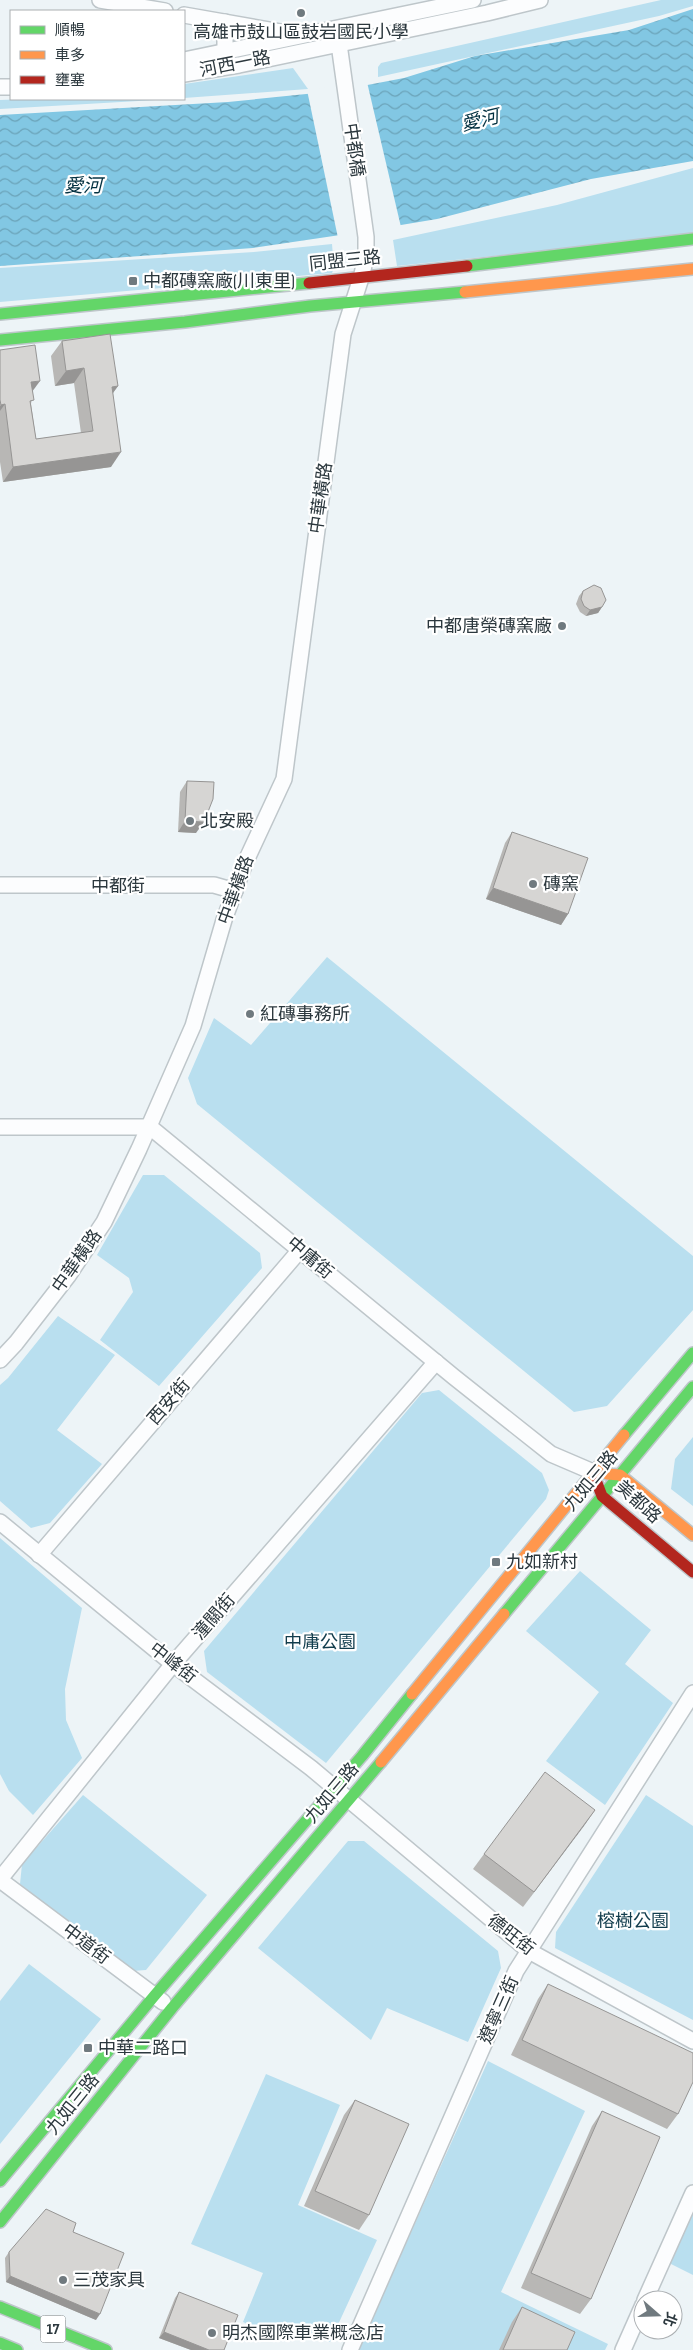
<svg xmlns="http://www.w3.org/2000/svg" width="693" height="2350" viewBox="0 0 693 2350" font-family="'Sofia Sans Condensed','Noto Sans TC',sans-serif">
<defs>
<pattern id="water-waves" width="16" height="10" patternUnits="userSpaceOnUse" patternTransform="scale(1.25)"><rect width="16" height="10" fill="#82c7e3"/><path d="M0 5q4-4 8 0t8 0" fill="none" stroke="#6ba3b9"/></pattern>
</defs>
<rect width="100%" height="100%" fill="#edf4f7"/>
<g fill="#b9dfef">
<polygon points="661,0 693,0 693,6 659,16 378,77 378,67 381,63"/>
<polygon points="293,68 308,89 184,98 184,84"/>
<polygon points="28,99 173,99 0,109 0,100"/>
<polygon points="693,168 693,235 397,266 393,240 557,205"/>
<polygon points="332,244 334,268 332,273 0,302 0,268 254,252"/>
<polygon points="327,957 693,1256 693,1310 607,1406 574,1412 197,1104 188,1078 214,1018 251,1045"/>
<polygon points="143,1175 164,1175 260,1253 262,1268 159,1386 100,1340 133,1292 129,1278 97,1255"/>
<polygon points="58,1316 115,1355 57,1430 102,1464 50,1523 31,1528 0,1501 0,1385 8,1378"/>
<polygon points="439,1390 542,1473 549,1490 546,1499 326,1763 207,1672 204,1651 422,1393"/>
<polygon points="693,1437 693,1506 671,1489 675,1459"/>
<polygon points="0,1538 82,1608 65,1689 66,1720 82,1758 33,1815 9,1791 0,1774"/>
<polygon points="580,1571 651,1630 625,1664 673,1703 605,1805 546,1761 599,1692 526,1631"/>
<polygon points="83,1795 207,1895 146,1970 132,1971 20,1884 22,1864"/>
<polygon points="646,1795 693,1826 693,2020 555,1948 556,1932"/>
<polygon points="348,1841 364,1841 498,1951 501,1968 468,2042 387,2008 371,2040 258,1948"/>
<polygon points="29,1964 101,2019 0,2144 0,2001"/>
<polygon points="488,2061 585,2111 501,2292 608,2344 605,2350 358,2350"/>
<polygon points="266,2074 340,2105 298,2205 377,2240 330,2342 285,2324 278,2337 243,2322 263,2273 191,2244"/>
<polygon points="693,2206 693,2275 667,2262"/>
</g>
<polygon fill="url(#water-waves)" points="693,9 693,161 591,179 437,219 347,234 253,248 0,266 0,115 228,102 336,91 404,78 475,56 629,30"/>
<polygon fill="#edf4f7" points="367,82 401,227 338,238 307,90"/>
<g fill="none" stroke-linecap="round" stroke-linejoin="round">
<g stroke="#bec6ca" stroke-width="18">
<g id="street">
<polyline points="100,0 165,11"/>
<polyline points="184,15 298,35"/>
<polyline points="225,53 225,22"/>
<polyline points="184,60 473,0"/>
<polyline points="184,74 239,65 487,13 540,0"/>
<polyline points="0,87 11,87"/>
<polyline points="0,885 214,885 235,891"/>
<polyline points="0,1127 150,1127 454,1377 551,1454 593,1472"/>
<polyline points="0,1360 16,1343 68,1276 104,1222 139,1149 193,1026 224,920 245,863 284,779 343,334 361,278 366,257 366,237 339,44"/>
<polyline points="0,1522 173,1664 311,1768 529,1951 693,2041"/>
<polyline points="39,1555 300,1250"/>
<polyline points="0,1879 173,1664 436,1362"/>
<polyline points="0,1880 163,2002"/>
<polyline points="645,2300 693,2193"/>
<polyline points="350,2350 516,1971 693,1693"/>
<polyline points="623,2350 643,2305"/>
</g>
</g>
<g stroke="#bec6ca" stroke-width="14">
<g id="fast">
<polyline points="467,266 693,239"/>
<polyline points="0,314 309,283"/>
<polyline points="0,340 185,322 310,306 465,292"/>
<polyline points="624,1435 693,1353"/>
<polyline points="504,1614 693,1387"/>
<polyline points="0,2181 155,1995 362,1756 412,1694"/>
<polyline points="0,2222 172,2008 381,1762"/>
<polyline points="0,2307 106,2350"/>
<polyline points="0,2343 17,2350"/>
</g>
</g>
<g stroke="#bec6ca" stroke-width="14">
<g id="slow">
<polyline points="465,292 693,269"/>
<polyline points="607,1474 620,1475 693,1535"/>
<polyline points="412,1694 624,1435"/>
<polyline points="381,1762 504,1614"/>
</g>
</g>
<g stroke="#bec6ca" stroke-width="14">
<g id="jam">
<polyline points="309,283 467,266"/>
<polyline points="597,1483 602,1496 693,1572"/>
</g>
</g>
<use href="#street" stroke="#fcfdfe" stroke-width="15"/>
<use href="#fast" stroke="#63d668" stroke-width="11"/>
<use href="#slow" stroke="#ff974d" stroke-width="11"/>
<use href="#jam" stroke="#b3261e" stroke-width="11"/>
</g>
<g fill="#b8b7b5">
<polygon points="62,341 118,386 113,393 111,467 3,482 0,462 0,350 33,391 31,404 36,439 81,433 74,383 55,386 51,356"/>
<polygon points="583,591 602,607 598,613 586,616 580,612 576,604 579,596"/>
<polygon points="187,781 196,833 178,832 180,792"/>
<polygon points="512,832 568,914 561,925 486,899 505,843"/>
<polygon points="595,1810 523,1907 473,1869 484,1854"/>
<polygon points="548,1984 678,2114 667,2129 511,2055 538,1999"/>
<polygon points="355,2100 369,2215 359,2230 304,2206 344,2115"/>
<polygon points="602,2111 591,2299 580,2314 521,2288 592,2126"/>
<polygon points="73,2232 96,2320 6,2282 5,2258 9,2252"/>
<polygon points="179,2292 224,2350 191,2350 159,2338 175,2298"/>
<polygon points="522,2307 567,2350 499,2350 512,2322"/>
</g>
<g fill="#969594">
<polygon points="84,368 74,383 55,386 66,371"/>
<polygon points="40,381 29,396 31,382"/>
<polygon points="118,386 107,401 112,387"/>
<polygon points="5,404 0,411 0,406 1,405"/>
<polygon points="121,452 111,467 3,482 13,467"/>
<polygon points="602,607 598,613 586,616 590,610"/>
<polygon points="185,821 204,822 196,833 178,832"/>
<polygon points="493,888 568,914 561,925 486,899"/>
<polygon points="595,1810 584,1826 523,1907 534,1892"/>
<polygon points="10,2276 100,2314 96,2320 6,2282"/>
<polygon points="164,2332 209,2350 191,2350 159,2338"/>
</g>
<g fill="#d6d5d3" stroke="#969594">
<polygon points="110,334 118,386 112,387 121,452 13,467 5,404 1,405 0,400 0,350 35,345 40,381 31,382 34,400 30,401 36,439 93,431 84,368 66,371 62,341"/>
<polygon points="594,585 601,588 606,600 602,607 590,610 584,606 581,599 583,591"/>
<polygon points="187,781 214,782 213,799 204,822 185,821"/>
<polygon points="512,832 588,858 568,914 493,888"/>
<polygon points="545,1772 595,1810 534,1892 484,1854"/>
<polygon points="548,1984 693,2053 693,2082 678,2114 522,2040"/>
<polygon points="355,2100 409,2124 369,2215 315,2191"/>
<polygon points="602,2111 660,2137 591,2299 531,2273"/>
<polygon points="46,2209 76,2223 73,2232 124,2253 100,2314 10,2276 9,2252"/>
<polygon points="179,2292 238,2315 224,2350 209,2350 164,2332"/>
<polygon points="522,2307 575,2332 567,2350 503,2350"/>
</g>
<g fill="#707a7f" stroke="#fff" stroke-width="2">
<circle cx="301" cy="13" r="5"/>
<rect x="128" y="276" width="10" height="10" rx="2.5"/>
<circle cx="562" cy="626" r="5"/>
<circle cx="190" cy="821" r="5"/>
<circle cx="533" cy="884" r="5"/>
<circle cx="250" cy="1014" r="5"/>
<rect x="491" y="1557" width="10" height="10" rx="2.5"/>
<rect x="83" y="2043" width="10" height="10" rx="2.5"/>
<circle cx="63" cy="2280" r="5"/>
<circle cx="212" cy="2333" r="5"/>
</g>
<g text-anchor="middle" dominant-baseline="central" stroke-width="4.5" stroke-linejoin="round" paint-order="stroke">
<rect fill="#fff" stroke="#6b7478" stroke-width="1" x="40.5" y="2315.5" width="25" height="27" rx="4"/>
<g font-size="16" font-weight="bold" fill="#2c383e">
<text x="53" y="2329">17</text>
</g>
<g font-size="18" fill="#2c383e" stroke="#fff" text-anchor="start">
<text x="301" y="32" text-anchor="middle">高雄市鼓山區鼓岩國民小學</text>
<text x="143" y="281">中都磚窯廠(川東里)</text>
<text x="552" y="626" text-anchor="end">中都唐榮磚窯廠</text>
<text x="200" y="821">北安殿</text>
<text x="543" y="884">磚窯</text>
<text x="260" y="1014">紅磚事務所</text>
<text x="506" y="1562">九如新村</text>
<text x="98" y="2048">中華二路口</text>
<text x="73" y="2280">三茂家具</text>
<text x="222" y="2333">明杰國際車業概念店</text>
</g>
<g font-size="18" fill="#2c383e" stroke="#fff">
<text transform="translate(235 64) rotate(-11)">河西一路</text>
<text transform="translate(354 150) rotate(82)">中都橋</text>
<text transform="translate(345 261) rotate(-6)">同盟三路</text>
<text transform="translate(321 498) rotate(-82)">中華橫路</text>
<text x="118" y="886">中都街</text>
<text transform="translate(236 890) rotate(-70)">中華橫路</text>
<text transform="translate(310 1258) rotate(40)">中庸街</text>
<text transform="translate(77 1261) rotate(-55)">中華橫路</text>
<text transform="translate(169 1402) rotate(-49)">西安街</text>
<text transform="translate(591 1481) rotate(-50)">九如三路</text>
<text transform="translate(638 1502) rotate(42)">美都路</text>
<text transform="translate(214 1617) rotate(-49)">潼關街</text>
<text transform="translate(173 1663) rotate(38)">中峰街</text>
<text transform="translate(332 1793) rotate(-50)">九如三路</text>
<text transform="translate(511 1935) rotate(38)">德旺街</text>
<text transform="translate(86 1944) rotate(37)">中道街</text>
<text transform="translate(499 2010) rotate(-66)">遼寧三街</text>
<text transform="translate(73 2104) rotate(-51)">九如三路</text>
</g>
<g font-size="18" fill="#123d4d" stroke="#fff">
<text x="320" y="1642">中庸公園</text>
<text x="633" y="1921">榕樹公園</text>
</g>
<g font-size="19" font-style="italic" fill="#033141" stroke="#fff">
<text transform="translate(480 121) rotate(-13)">愛河</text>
<text x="83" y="186">愛河</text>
</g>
</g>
<rect x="10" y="10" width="175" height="90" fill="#ffffff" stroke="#abafb2"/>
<rect x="20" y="26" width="25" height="8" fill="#63d668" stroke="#abafb2"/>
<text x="55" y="35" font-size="15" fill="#2c383e">順暢</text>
<rect x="20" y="51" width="25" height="8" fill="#ff974d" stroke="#abafb2"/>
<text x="55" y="60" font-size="15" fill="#2c383e">車多</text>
<rect x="20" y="76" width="25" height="8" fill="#b3261e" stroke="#abafb2"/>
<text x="55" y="85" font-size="15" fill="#2c383e">壅塞</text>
<g transform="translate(658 2315) rotate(110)"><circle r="24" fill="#ffffff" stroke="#abafb2"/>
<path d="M0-4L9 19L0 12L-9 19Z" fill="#707a7f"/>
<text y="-8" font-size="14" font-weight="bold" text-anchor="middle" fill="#2c383e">北</text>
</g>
</svg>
